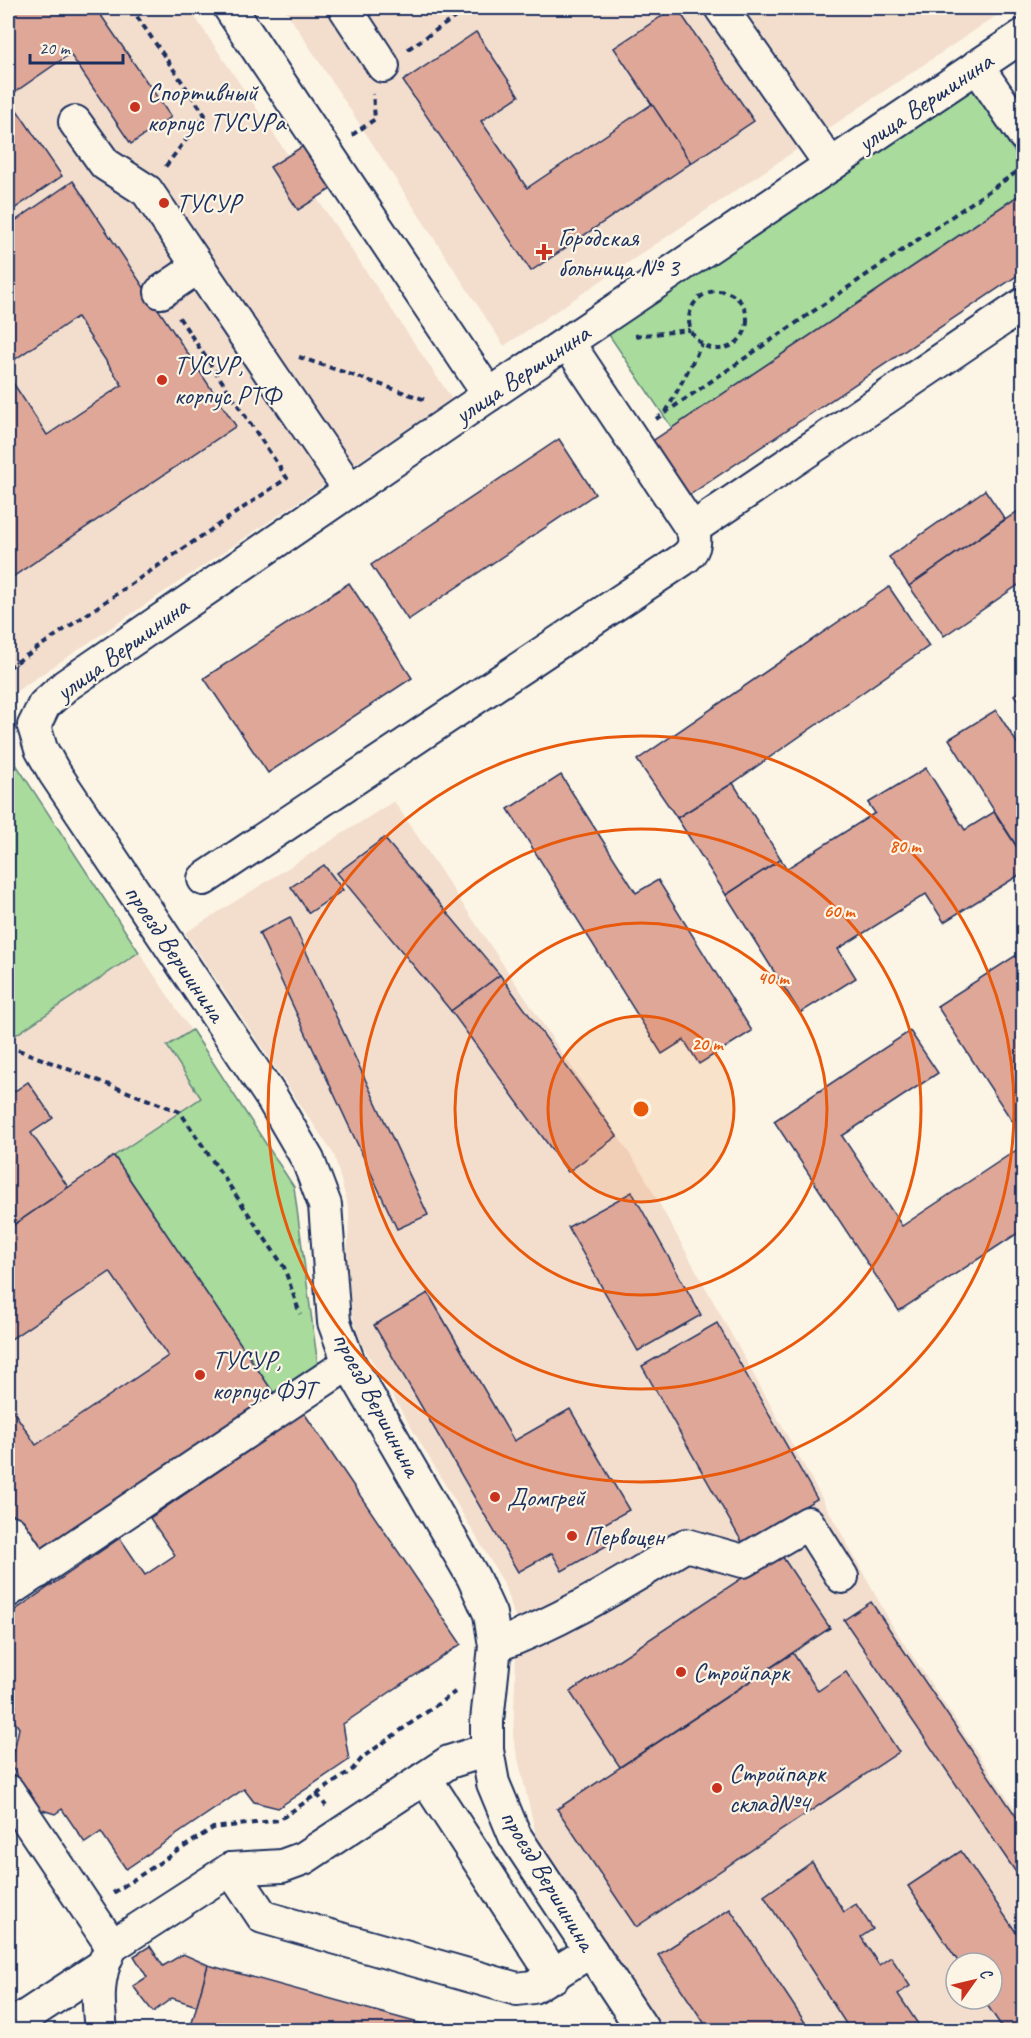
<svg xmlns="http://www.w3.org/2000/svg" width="1031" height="2038" viewBox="0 0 1031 2038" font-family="Caveat,sans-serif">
<rect width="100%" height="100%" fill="#fcf5e5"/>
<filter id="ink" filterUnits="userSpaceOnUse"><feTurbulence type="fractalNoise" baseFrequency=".0167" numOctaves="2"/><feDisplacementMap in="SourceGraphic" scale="12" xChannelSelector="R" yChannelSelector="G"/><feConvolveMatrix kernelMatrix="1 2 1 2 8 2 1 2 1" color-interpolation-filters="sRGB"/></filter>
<g filter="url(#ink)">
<g fill="#f3dece" fill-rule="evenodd">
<polygon points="8,8 189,8 452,399 8,697"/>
<polygon points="284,8 1008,8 504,346"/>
<polygon points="8,753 294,1187 318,1366 8,1576"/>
<path d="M394,801l249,373 250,453 130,194v209h-363l-85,-123 -37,-64 -25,-105 4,-115 -14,-41 -142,-239 -8,-25 -6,-49 2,-59 -15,-55 -149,-222zM956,1963h36v36h-36z"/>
</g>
<g fill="#a8db9c" stroke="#62857d" stroke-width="1.5">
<polygon points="970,85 1023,165 1023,192 672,428 605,329"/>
<polygon points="8,752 139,952 8,1040"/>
<polygon points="192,1030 294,1187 318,1366 275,1395 114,1156 201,1098 167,1046"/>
</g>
<g fill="#dfa798" stroke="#1b2f5e" stroke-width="1.5">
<polygon points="8,8 96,8 171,117 131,144 70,54 8,97 62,176 8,213"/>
<polygon points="674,8 677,8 754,121 691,163 614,48"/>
<polygon points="476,32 519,96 481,121 527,188 652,104 691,163 531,271 403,81"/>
<polygon points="303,146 331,189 298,210 270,167"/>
<polygon points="73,181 236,426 8,580 8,375 47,435 122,385 77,317 8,364 8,226"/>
<polygon points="1024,192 1024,271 685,498 648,444"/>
<polygon points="559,439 595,494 408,620 371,565"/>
<polygon points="985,490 1005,519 909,586 889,557"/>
<polygon points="1024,507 1024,581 944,636 909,586"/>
<polygon points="349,583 412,678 268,773 204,678"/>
<polygon points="889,587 929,646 733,783 677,818 637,760"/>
<polygon points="1024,688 1024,709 1014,695"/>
<polygon points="996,710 1024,754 1024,858 949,739"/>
<polygon points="926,768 965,830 994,812 1024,858 1024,872 944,922 926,894 838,949 856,978 800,1013 726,895 781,859 786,869 875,813 868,803"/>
<polygon points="561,775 636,893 658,880 752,1031 699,1064 684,1040 662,1054 508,809"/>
<polygon points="733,783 781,859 726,895 677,818"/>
<polygon points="384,838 500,975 451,1011 337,873"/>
<polygon points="324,865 343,890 309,913 291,887"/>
<polygon points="290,917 428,1215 397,1229 259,933"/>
<polygon points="1015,956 1024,970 1024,1114 1012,1121 937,1006"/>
<polygon points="500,975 617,1136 568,1172 451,1011"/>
<polygon points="910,1031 938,1073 842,1136 902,1226 1018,1149 1024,1158 1024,1229 899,1311 774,1121"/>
<polygon points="28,1082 53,1118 31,1133 68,1187 8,1229 8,1096"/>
<polygon points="114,1156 275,1395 36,1557 8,1515 8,1403 36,1445 168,1356 110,1272 8,1341 8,1229"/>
<polygon points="632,1192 701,1315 638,1351 568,1227"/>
<polygon points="428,1293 514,1441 570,1409 629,1510 595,1529 606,1546 562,1571 552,1553 518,1572 374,1325"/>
<polygon points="717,1323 817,1499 742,1542 642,1366"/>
<polygon points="304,1413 461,1644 343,1724 349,1760 278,1808 254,1802 244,1789 126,1869 101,1832 85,1843 62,1809 55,1814 39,1809 11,1766 19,1728 8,1712 16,1706 8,1693 8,1615 120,1538 145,1575 175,1555 150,1518"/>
<polygon points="780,1553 830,1628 620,1767 570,1692"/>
<polygon points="871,1602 1024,1828 1024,1884 844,1620"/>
<polygon points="793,1653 818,1691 846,1672 899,1752 636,1927 557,1809"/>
<polygon points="961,1851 1024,1944 1024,2030 1004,2030 983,1999 992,1999 992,1963 959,1963 908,1886"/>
<polygon points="812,1862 844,1912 856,1904 873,1929 861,1937 879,1965 891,1957 910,1986 898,1994 922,2030 850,2030 764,1896"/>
<polygon points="730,1909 810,2030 709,2030 658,1955"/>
<polygon points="150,1946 163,1966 183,1954 208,1965 197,2006 172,1998 153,2012 133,1986 147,1977 134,1956"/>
<polygon points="208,1965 444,2030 190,2030"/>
</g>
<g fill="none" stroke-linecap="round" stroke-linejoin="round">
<g stroke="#1b2f5e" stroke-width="36">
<g id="minor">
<polyline points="230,8 489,395"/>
<polyline points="345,8 383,66"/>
<polyline points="721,8 831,165"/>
<polyline points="977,66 1024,135"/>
<polyline points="75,122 105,164 147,191 350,490"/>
<polyline points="161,292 198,267"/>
<polyline points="692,529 1024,304"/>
<polyline points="34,726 41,749 54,772 272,1098 308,1160 325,1205 334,1322 349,1363 473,1577 490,1614 495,1646 487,1721 487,1750 493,1783 515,1836 643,2030"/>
<polyline points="34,726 44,705 65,686 489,395 1024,35"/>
<path d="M204,879l478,-319c12,-8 15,-18 10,-31l-124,-186"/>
<polyline points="8,1531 11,1532 38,1572"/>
<polyline points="8,1591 349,1363"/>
<path d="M495,1646c69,-25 129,-64 191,-101l57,16 65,-38 34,54"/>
<polyline points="425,1778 554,1976"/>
<polyline points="8,1791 112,1946 231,1869 263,1917 517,1989 533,1987 591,1951"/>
<polyline points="231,1869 282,1866 304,1858 449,1762 487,1750"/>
<polyline points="8,2028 102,1966"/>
<path d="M101,2030c-3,-26 -5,-53 8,-78"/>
</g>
</g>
<g stroke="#1b2f5e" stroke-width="4" stroke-dasharray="6 4.5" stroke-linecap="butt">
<polyline points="131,8 205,115 165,167"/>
<polyline points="408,49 469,8"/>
<polyline points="352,135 375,119 373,94"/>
<circle cx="718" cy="320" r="29"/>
<polyline points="635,336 690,330"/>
<polyline points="299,357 426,400"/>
<polyline points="666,412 702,344"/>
<polyline points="656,419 1024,167"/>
<polyline points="8,668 287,478 178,316"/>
<polyline points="8,1046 180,1112 284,1267 300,1314"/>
<polyline points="317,1794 326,1806"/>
<polyline points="113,1893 213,1828 279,1820 352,1770 363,1757 455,1692"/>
</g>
<use href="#minor" stroke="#fcf5e5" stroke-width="32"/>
</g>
</g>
<circle cx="641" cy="1109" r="93" fill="#e8590c" fill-opacity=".12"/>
<g fill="none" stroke="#e8590c" stroke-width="3">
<circle cx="641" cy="1109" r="93"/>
<circle cx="641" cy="1109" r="186"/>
<circle cx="641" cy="1109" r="280"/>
<circle cx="641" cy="1109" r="373"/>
</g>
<g fill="#c8321e" stroke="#fcf5e5" stroke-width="2">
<circle cx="135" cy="107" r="6"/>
<circle cx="164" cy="203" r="6"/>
<path d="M541 243h6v6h6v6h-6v6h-6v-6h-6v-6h6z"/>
<circle cx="162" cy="380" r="6"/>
<circle cx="200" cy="1375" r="6"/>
<circle cx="495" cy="1497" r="6"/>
<circle cx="572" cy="1536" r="6"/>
<circle cx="681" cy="1672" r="6"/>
<circle cx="717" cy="1788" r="6"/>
</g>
<g text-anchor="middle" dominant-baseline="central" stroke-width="4.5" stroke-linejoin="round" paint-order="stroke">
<g font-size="26" fill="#1b2f5e" stroke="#fcf5e5" text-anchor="start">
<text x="147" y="92">Спортивный<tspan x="147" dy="30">корпус ТУСУРа</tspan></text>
<text x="176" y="203">ТУСУР</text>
<text x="558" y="237">Городская<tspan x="558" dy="30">больница № 3</tspan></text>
<text x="174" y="365">ТУСУР,<tspan x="174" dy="30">корпус РТФ</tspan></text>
<text x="212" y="1360">ТУСУР,<tspan x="212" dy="30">корпус ФЭТ</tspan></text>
<text x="507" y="1497">Домгрей</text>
<text x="584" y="1536">Первоцен</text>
<text x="693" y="1672">Стройпарк</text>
<text x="729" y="1773">Стройпарк<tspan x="729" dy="30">склад№4</tspan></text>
</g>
<g font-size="26" fill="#1b2f5e" stroke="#fcf5e5">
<text transform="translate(925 102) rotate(-34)">улица Вершинина</text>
<text transform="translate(522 374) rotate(-34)">улица Вершинина</text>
<text transform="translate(122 649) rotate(-36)">улица Вершинина</text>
<text transform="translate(175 953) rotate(56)">проезд Вершинина</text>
<text transform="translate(377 1404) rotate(62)">проезд Вершинина</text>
<text transform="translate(548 1880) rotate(59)">проезд Вершинина</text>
</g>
</g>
<circle cx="641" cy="1109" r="9" fill="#e8590c" stroke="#fcf5e5" stroke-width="3"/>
<g font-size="18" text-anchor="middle" font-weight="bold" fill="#e8590c" stroke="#fcf5e5" stroke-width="4.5" stroke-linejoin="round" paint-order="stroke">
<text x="905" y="852">80 m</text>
<text x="839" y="917">60 m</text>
<text x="773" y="984">40 m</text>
<text x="707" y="1050">20 m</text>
</g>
<rect width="1031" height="2038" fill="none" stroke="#fcf5e5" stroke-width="30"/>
<rect x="15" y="15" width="1001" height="2008" fill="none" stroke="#1b2f5e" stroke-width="2" filter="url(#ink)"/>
<g transform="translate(974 1981) rotate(56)"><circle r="28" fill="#fcf5e5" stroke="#a2a6af" stroke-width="1.5"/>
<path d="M0-4.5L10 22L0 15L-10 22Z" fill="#c8321e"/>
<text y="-9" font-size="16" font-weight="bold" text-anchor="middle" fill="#1b2f5e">С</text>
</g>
<path d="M30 54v9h93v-9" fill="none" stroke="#1b2f5e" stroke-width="3"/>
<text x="39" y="54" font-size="18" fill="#1b2f5e" stroke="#fcf5e5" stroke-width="4.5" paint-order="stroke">20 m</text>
</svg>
